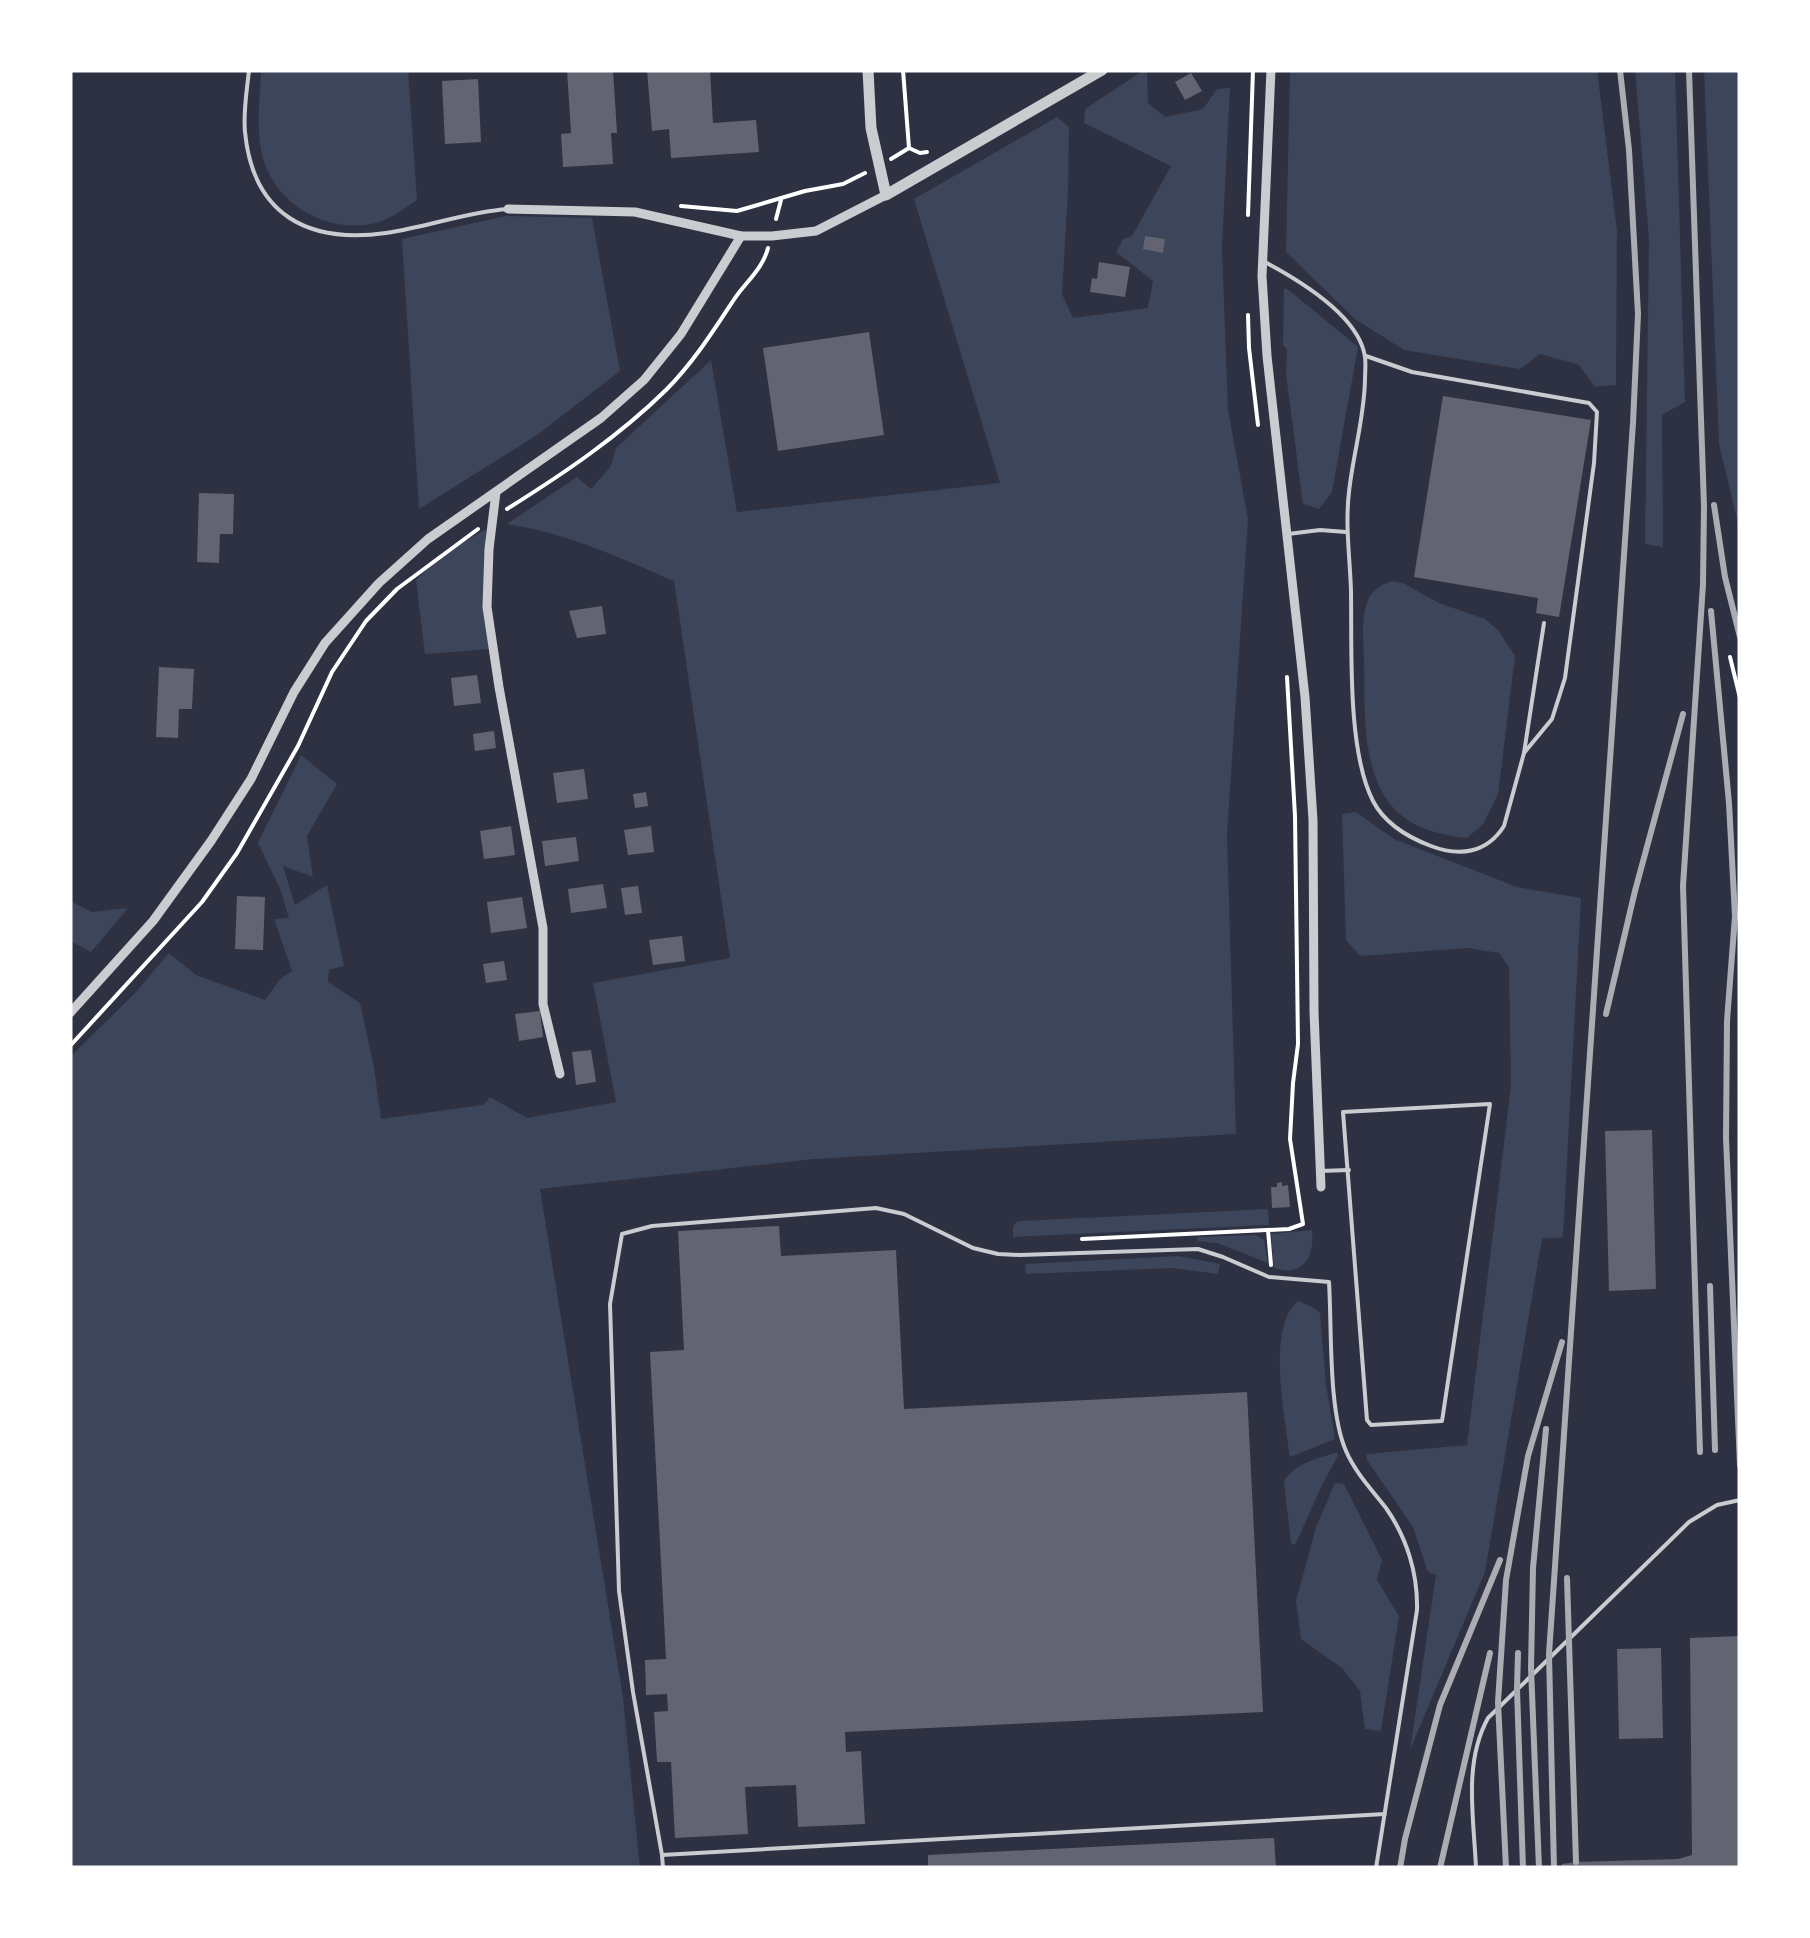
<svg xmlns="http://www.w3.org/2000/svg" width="1810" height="1938" viewBox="0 0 1810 1938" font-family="'Alegreya Sans',sans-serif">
<rect width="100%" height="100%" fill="#2d3142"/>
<g fill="#3c4559">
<path d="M261,70h147l9,130c-12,8 -26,19 -41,23 -49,12 -102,-19 -114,-68 -6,-27 -2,-57 -1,-85z"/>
<path d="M1144,70h3l1,33 17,14 38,-8 14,-20 13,-1 -8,160 6,162 20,109 -21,316 9,299 -422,25 -274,30 83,508 17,171h-570v-811l65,-64 34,-40 27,22 69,25 15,-21 12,-8 -18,-52 15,-1 -9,-29 -22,-46 43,-88 36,29 -30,52 6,41 -30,-11 12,39 32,-20 17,81 -15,4 -1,12 32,21 14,64 7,52 102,-14 7,-8 37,21 89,-16 -23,-119 137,-25 -56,-377c-55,-24 -108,-48 -167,-57l70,-47 14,12 20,-23 5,-18 95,-88 26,152 263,-29 -86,-284 143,-82 12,10 -1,66 -6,101 11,24 75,-10 5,-27 -37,-29 7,-13 9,-3 39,-70 -87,-43 1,-14z"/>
<polygon points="1290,70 1597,70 1617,231 1616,385 1595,387 1579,365 1540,354 1520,369 1404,350 1355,319 1286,252"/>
<polygon points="1635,70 1675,70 1685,402 1662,415 1663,547 1645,544 1649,239"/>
<polygon points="1704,70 1740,70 1740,532 1719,444"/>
<polygon points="506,216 592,218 620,371 537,435 419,509 402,239"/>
<polygon points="1284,288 1290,291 1358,347 1332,492 1319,509 1303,504 1286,374 1287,349 1283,345"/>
<polygon points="486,529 484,607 490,649 425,654 416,580 443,554"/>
<path d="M1391,581l12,2 36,20 46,16 13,11 17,26 -17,138 -15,30 -16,14c-28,-3 -57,-10 -76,-33 -30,-35 -26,-100 -27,-143 0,-20 -4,-43 4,-62 4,-10 13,-15 23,-19z"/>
<polygon points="1356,812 1394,839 1517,887 1581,898 1563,1237 1542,1239 1485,1572 1410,1750 1436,1575 1428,1572 1413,1527 1367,1460 1367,1454 1467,1445 1511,1086 1509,967 1499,953 1468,948 1360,956 1346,940 1342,814"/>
<polygon points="70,901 92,912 128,908 91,952 70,941"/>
<polygon points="1268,1209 1269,1225 1013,1237 1013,1227 1016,1222 1021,1221"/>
<path d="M1312,1230c3,26 -9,48 -38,38l-3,-34z"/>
<polygon points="1255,1235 1264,1240 1268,1263 1217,1243 1197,1241 1198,1237"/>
<polygon points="1178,1256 1220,1264 1218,1274 1172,1268 1026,1274 1025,1264"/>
<path d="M1298,1301l16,7 6,5 6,71 9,55 -45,18c-5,-37 -24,-131 8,-156z"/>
<path d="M1337,1452l1,4 -14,25 -29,64 -4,-2 -7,-61c9,-19 34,-23 53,-30z"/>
<polygon points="1335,1483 1344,1484 1382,1560 1377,1580 1399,1616 1381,1731 1365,1729 1360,1691 1342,1668 1301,1639 1296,1601 1316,1527"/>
</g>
<g fill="#626471">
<polygon points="567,70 613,70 617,133 611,133 613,164 563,167 561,134 571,133"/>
<polygon points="647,70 710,70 713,123 756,120 759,152 671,158 669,129 652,131"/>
<polygon points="1191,73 1202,91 1185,100 1175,82"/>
<polygon points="478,79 481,142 445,144 442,81"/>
<polygon points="1145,236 1165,239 1163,253 1143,249"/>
<polygon points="1099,262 1130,267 1125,297 1090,292 1092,278 1097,279"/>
<polygon points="869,332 884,435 778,451 763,348"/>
<polygon points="1443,396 1591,420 1559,617 1536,613 1538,598 1414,577"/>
<polygon points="199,493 234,494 233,534 220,534 219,563 197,562"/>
<polygon points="602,606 606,634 577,638 569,611"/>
<polygon points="159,667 194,669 192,709 179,709 178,738 156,737"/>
<polygon points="477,675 481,703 454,706 451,678"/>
<polygon points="494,731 496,748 475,751 473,734"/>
<polygon points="584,769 588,799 557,803 553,773"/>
<polygon points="646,792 648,806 635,808 633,794"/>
<polygon points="511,826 515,855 484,859 480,831"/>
<polygon points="651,826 654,852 628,855 624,830"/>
<polygon points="576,837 579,861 545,866 542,841"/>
<polygon points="603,884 607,908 571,913 568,889"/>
<polygon points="638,886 642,913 625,915 621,888"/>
<polygon points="237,896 265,897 263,950 235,949"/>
<polygon points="522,897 527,928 491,933 487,902"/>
<polygon points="682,936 685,961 653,965 649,940"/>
<polygon points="504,961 507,980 486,983 483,964"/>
<polygon points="540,1011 543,1037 519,1041 515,1014"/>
<polygon points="591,1050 596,1082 576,1085 572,1052"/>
<polygon points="1652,1130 1656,1289 1609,1291 1605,1131"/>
<polygon points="1282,1182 1282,1186 1288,1185 1290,1207 1272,1208 1271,1187 1277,1187 1277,1183"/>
<polygon points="779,1226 781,1256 896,1250 904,1409 1247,1392 1263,1712 845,1732 846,1752 861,1751 865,1824 798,1827 796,1785 745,1787 748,1834 675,1838 671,1762 657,1762 654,1712 668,1711 667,1694 646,1695 645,1660 666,1659 650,1352 684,1350 678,1231"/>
<polygon points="1740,1636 1740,1868 1562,1868 1562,1864 1576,1862 1678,1859 1692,1855 1690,1638"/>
<polygon points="1661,1648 1663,1738 1619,1739 1617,1649"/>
<polygon points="1274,1838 1276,1868 928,1868 928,1855"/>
</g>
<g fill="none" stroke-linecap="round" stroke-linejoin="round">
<g stroke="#fff" stroke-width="4">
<polyline points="903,70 909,148"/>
<polyline points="891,159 909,148 920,153 927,152"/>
<polyline points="681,206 737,211 805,191 843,184 865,173"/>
<polyline points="1248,215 1253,70"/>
<polyline points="776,219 781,200"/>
<polyline points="1248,315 1249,348 1258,425"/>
<path d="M507,509c56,-35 111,-72 159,-119 27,-27 48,-60 69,-92 12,-17 28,-30 33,-50"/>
<polyline points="1730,657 1740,698"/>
<polyline points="70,1046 202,902 237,853 298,746 332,672 366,621 397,589 478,529"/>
<polyline points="1268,1230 1271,1265"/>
<polyline points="1082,1239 1289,1229 1303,1224 1290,1139 1293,1083 1298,1044 1295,816 1287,677"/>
</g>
<g stroke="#caccd0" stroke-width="4">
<path d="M249,70c-2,20 -6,42 -4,62 8,83 63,112 141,101 42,-6 80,-21 122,-24"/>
<path d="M1263,261c34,18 96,54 102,96 1,7 0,16 0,23 -1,40 -12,74 -16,112 -4,34 1,66 2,99 1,58 -4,159 22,210 12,23 34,36 58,45 29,11 56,7 73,-20l20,-73 20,-130"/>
<polyline points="1366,356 1412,372 1589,403 1597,412 1594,463 1565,678 1552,719 1524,753"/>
<polyline points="1288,534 1320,530 1346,532"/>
<polygon points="1490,1104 1442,1421 1371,1425 1367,1420 1343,1112"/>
<polyline points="1320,1171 1349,1170"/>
<polyline points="662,1855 663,1868"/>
<path d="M1376,1868l41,-258c1,-36 -10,-72 -31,-102 -14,-18 -31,-36 -40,-57 -18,-41 -14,-122 -17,-169l-60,-5 -46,-20 -25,-8 -178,6 -22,-1 -25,-6 -69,-34 -28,-6 -224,18 -30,8 -12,70 9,287 14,101 29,163 723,-41"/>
<path d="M1476,1868c-2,-49 -13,-105 12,-150l201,-196 28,-17 23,-5"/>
</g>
<g stroke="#caccd0" stroke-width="9">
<polyline points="1271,70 1262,276 1267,356 1305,697 1313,820 1314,1012 1321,1187"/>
<polyline points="508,209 635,212 741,236 772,236 816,231 886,195"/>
<polyline points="496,492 489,549 487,607 499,687 543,928 543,1004 560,1074"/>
<polyline points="70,1013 153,921 211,841 251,779 294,692 325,643 379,583 428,539 601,418 644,380 681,334 741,236"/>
</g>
<polyline stroke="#caccd0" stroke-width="11" points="868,70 871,128 886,195 1102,70"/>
<g stroke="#abadb3" stroke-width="6">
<polyline points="1689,70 1704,506 1703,584 1683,886 1700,1452"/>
<polyline points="1714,505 1725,577 1740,637"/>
<polyline points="1711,611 1729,803 1735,916 1727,1021 1726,1138 1740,1465"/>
<polyline points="1606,1014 1635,891 1683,714"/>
<polyline points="1710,1286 1715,1450"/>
<polyline points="1567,1578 1576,1862"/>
<polyline points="1518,1653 1517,1689 1523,1868"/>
<polyline points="1400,1868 1405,1839 1440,1705 1500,1560"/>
<polyline points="1440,1868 1490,1653"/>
<polyline points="1506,1868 1498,1702 1506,1580 1528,1456 1562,1342"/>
<polyline points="1539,1868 1531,1668 1533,1568 1546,1429"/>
<polyline points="1554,1868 1549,1654 1633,423 1638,314 1629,150 1620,70"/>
</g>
</g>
<rect width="1810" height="1938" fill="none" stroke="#ffffff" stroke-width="145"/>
</svg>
